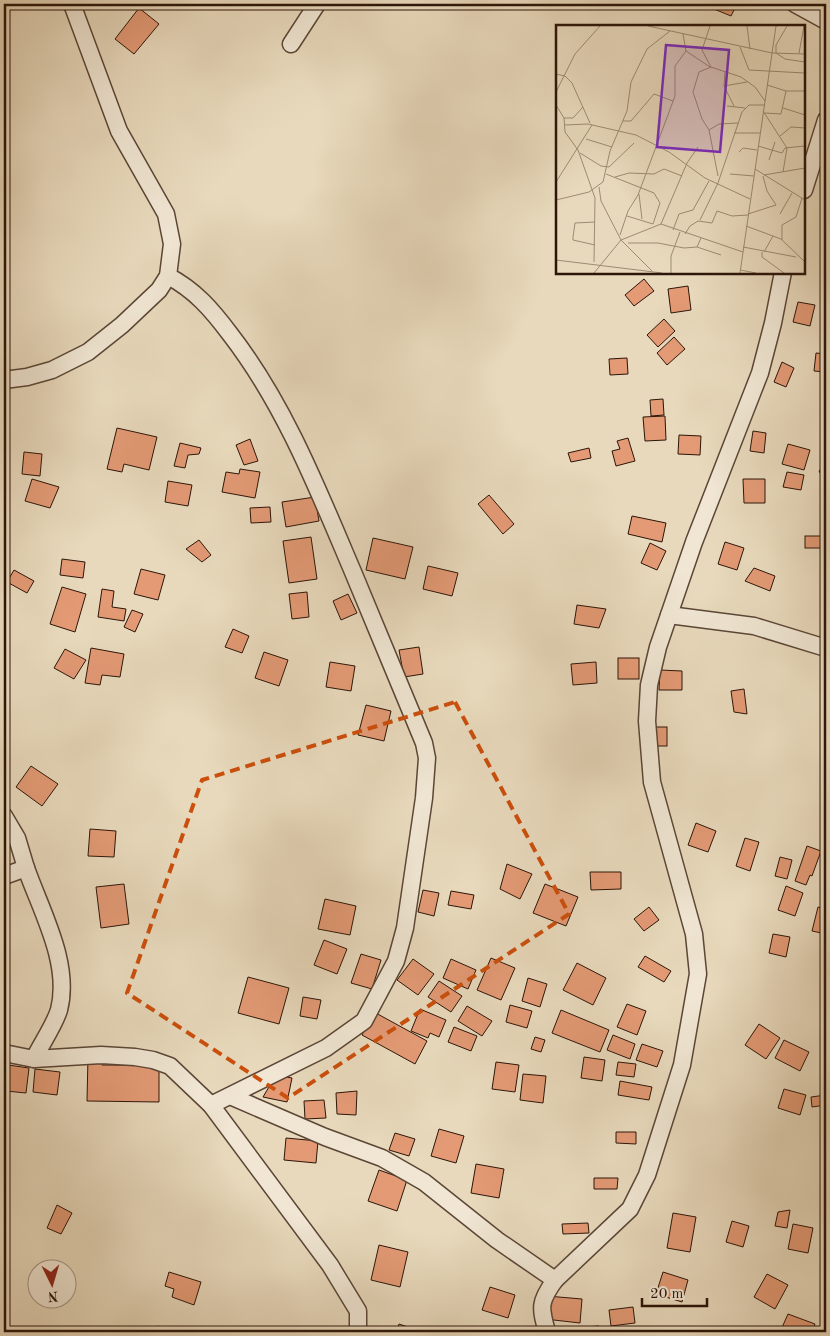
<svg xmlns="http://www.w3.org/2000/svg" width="830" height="1336" viewBox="0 0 830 1336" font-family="'Old Standard TT',serif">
<rect width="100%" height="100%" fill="#e8d9bc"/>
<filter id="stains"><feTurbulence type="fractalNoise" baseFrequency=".004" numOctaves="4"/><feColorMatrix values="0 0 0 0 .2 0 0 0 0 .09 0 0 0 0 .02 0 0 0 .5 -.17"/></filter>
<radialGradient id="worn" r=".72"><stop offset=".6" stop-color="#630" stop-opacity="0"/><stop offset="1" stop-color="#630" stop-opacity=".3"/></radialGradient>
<g fill="#e39a75" stroke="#2c1509">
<polygon points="717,4 737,4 731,16 714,9"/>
<polygon points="139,8 159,24 134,54 115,39"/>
<polygon points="644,279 654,291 634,306 625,295"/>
<polygon points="688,286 691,310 671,313 668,289"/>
<polygon points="798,302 815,305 810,326 793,322"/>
<polygon points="664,319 675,331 658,347 647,335"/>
<polygon points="674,337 685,349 667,365 657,353"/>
<polygon points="816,353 826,354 826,372 814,371"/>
<polygon points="627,358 628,374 610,375 609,359"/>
<polygon points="782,362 794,368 786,387 774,382"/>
<polygon points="663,399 664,415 651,416 650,400"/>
<polygon points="665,416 666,440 645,441 643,417"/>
<polygon points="117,428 157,437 149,470 124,464 122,472 107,469"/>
<polygon points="753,431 766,433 764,453 750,451"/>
<polygon points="679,435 701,436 700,455 678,454"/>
<polygon points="628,438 635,461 616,466 612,451 620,449 617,441"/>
<polygon points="250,439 258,461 244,465 236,445"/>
<polygon points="180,443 201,448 199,454 188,455 185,468 174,466"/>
<polygon points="788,444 810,450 804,470 782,464"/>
<polygon points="589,448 591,458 571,462 568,453"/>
<polygon points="24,452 42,454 40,476 22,474"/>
<polygon points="824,461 826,462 826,475 819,472"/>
<polygon points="240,469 260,472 255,498 222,492 226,472 239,474"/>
<polygon points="787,472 804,475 801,490 783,487"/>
<polygon points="32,479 59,487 50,508 25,501"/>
<polygon points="743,479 765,479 765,503 744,503"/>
<polygon points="168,481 192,485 188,506 165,502"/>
<polygon points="489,495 514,524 503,534 478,504"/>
<polygon points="315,497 319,521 286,527 282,502"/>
<polygon points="270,507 271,522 251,523 250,508"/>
<polygon points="632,516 666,523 662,542 628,534"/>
<rect x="805" y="536" width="19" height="12"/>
<polygon points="311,537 317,579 289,583 283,541"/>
<polygon points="373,538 413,547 405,579 366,570"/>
<polygon points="199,540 211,555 202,562 186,549"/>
<polygon points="725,542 744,548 737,570 718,564"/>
<polygon points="650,543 666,551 657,570 641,563"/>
<polygon points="62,559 85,562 83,578 60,575"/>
<polygon points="428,566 458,573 452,596 423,589"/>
<polygon points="754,568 775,576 770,591 745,581"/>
<polygon points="141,569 165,575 158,600 134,594"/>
<polygon points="14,570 34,581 27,593 7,582"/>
<polygon points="62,587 86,594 75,632 50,624"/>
<polygon points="102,589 114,591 112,607 126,609 124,621 98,617"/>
<polygon points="307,592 309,617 292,619 289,594"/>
<polygon points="348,594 357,613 341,620 333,601"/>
<polygon points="577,605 606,609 599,628 574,624"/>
<polygon points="132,610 143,614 135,632 124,627"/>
<polygon points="233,629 249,636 242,653 225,647"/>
<polygon points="419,647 423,674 404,677 399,650"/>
<polygon points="91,648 124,654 120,677 102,675 100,685 85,683"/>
<polygon points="65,649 86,660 74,679 54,668"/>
<polygon points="264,652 288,660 279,686 255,678"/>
<rect x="618" y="658" width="21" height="21"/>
<polygon points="330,662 355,666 351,691 326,687"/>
<polygon points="596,662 597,683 573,685 571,664"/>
<polygon points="660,670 682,671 682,690 659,690"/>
<polygon points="744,689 747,714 734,712 731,691"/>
<polygon points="366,705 391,711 384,741 358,735"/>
<rect x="655" y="727" width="12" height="19"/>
<polygon points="31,766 58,784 42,806 16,787"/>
<polygon points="696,823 716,831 708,852 688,845"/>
<polygon points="90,829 116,831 114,857 88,856"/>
<polygon points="745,838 759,842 750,871 736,866"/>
<rect x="4" y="841" width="4" height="21"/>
<polygon points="807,846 821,851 812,876 810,875 806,885 795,881"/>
<polygon points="780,857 792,860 787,879 775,876"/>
<polygon points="507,864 532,874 520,899 500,889"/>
<polygon points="590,872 621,872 621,889 591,890"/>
<polygon points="124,884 129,924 101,928 96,887"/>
<polygon points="545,884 578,897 566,926 533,913"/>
<polygon points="786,886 803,893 795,916 778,910"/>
<polygon points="423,890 439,893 434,916 418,912"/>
<polygon points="451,891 474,895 471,909 448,905"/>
<polygon points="325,899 356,906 350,935 318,929"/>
<polygon points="649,907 659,920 644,931 634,919"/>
<polygon points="818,907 826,909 826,934 812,931"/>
<polygon points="773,934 790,937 786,957 769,953"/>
<polygon points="4,939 8,939 4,963"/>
<polygon points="324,940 347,949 337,974 314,965"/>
<polygon points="361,954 381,960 372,989 351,983"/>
<polygon points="645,956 671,971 664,982 638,967"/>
<polygon points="491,958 515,968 501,1000 477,990"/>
<polygon points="413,959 434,974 418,995 397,980"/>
<polygon points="451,959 476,970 468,989 443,978"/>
<polygon points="577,963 606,978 593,1005 563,990"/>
<polygon points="248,977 289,988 279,1024 238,1013"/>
<polygon points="528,978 547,984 540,1007 522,1001"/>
<polygon points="439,981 462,996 451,1012 428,997"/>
<polygon points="303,997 321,1000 317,1019 300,1016"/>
<polygon points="627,1004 646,1011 637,1035 617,1027"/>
<polygon points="510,1005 532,1011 527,1028 506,1022"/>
<polygon points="467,1006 492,1021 482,1036 458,1021"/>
<polygon points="420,1009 446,1020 439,1037 430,1033 428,1038 411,1031"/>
<polygon points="561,1010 609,1030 600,1052 552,1033"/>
<polygon points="374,1012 427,1041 415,1064 362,1035"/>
<polygon points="759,1024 780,1038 766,1059 745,1045"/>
<polygon points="454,1027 477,1036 471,1051 448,1042"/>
<polygon points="613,1035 635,1044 630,1059 607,1050"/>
<polygon points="535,1037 545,1040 541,1052 531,1049"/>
<polygon points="784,1040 809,1052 800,1071 775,1058"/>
<polygon points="642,1044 663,1051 657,1067 636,1060"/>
<polygon points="88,1056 102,1057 102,1065 159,1065 159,1102 87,1101"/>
<polygon points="584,1057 605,1060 602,1081 581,1078"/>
<polygon points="496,1062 519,1065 515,1092 492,1089"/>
<polygon points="618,1062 636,1064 634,1077 616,1075"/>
<polygon points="8,1065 29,1068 26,1093 6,1091"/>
<polygon points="35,1069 60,1072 57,1095 33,1092"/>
<polygon points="523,1074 546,1076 543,1103 520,1100"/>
<polygon points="276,1075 292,1078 287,1102 263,1097"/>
<polygon points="620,1081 652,1087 649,1100 618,1095"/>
<polygon points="784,1089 806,1095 800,1115 778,1108"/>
<polygon points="357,1091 356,1115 337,1114 336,1093"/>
<polygon points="826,1095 826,1105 812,1107 811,1097"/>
<polygon points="324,1100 326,1118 305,1119 304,1101"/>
<polygon points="439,1129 464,1136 456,1163 431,1156"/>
<polygon points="616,1132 636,1132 636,1144 616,1143"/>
<polygon points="395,1133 415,1139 409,1156 389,1150"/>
<polygon points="286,1138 318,1141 316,1163 284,1160"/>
<polygon points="476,1164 504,1169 499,1198 471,1193"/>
<polygon points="379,1170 407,1180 397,1211 368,1201"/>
<polygon points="594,1178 618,1178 617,1189 594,1189"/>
<polygon points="57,1205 72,1213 61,1234 47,1228"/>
<polygon points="790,1210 787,1228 775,1226 778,1212"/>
<polygon points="673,1213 696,1217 690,1252 667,1248"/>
<polygon points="732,1221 749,1226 743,1247 726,1242"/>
<polygon points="588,1223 589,1233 563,1234 562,1224"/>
<polygon points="793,1224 813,1228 808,1253 788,1249"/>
<polygon points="379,1245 408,1252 400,1287 371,1280"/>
<polygon points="169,1272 201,1282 194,1305 172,1297 174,1289 165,1286"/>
<polygon points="663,1272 688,1280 682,1302 656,1294"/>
<polygon points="767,1274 788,1285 775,1309 754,1297"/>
<polygon points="490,1287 515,1295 508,1318 482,1310"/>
<polygon points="547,1296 582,1299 580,1323 545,1319"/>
<polygon points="633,1307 635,1323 611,1326 609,1310"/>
<polygon points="788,1314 815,1324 812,1332 780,1332"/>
<polygon points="399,1324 414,1329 413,1332 396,1332"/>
<polygon points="158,1326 178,1332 156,1332"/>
<polygon points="599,1326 599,1332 585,1332 585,1327"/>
</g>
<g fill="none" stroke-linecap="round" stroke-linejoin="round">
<g stroke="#5b4636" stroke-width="19">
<g id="minor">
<polyline points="795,4 826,21"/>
<polyline points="291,44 317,4"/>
<polyline points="804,190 826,120"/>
<path d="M168,276c27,14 44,34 62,58 55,71 88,156 123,238 24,57 47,114 71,171l3,15 -3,40 -19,130 -9,33 -32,60 -38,27 -115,57"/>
<polyline points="4,380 27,377 52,370 88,352 122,325 159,290 168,276 172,244 166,214 119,131 72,4"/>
<polyline points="669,615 754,626 826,648"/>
<polyline points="4,816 17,838 26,868 4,876"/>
<path d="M26,868c15,43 45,95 33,142 -5,16 -18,34 -25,49"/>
<polyline points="4,1053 34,1059 101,1055 135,1057 153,1060 170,1066 211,1105 330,1265 358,1311 358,1332"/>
<path d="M230,1096l95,41 57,21 42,24 73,58 58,40c-16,22 -15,27 -8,52"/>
<polyline points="555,1280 630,1209 647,1175 682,1065 698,974 694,934 652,782 647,721 649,685 658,647 694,542 760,373 773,323 783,272"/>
</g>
</g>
<use href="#minor" stroke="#f0e6d3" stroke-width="16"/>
</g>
<path fill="none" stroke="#cc4f0c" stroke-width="4" stroke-dasharray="10 6" stroke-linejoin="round" d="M455,702l114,212 -281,184 -161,-105 75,-213z"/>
<g transform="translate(556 25)">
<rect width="249" height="249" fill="#e8d9bc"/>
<path fill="none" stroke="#9d8b74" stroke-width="1" d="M92,1l124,27 33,1M154,1l-8,24 9,17 30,10 14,10 10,14M191,1l3,23M231,1l-11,19v8l9,6 20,3M127,9l3,17 24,16M184,22l9,23 56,3M243,28l5,-27M0,49l9,2 7,7 18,40M168,61l1,-15M230,66h19M0,67l19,-38 25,-28M0,80l8,13 1,14 13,18 17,48 -1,64M171,81l18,2M178,81l-10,-20 23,-4M227,83l22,7M207,86l24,37 -4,24M209,88l16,1 5,-23 -19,-6M8,93h9l10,-11M67,96h8l23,-27 19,7M9,100l23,-1 48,11 33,17 36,26 45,21M153,105l-7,-11 -9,-27 6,-20 12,-5M178,108h26M224,111l11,-9 14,1M30,114l26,8M202,121l24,7 3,-5 20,-2M183,127l4,-4 14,2M24,128l21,13 8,1 25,-24M213,135l6,-18M199,144l50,31M50,149l48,19 6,10 -7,21M174,149l24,2M208,150l41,-7M162,151l-9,-46 10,-6 19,-1M59,152l14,-4 25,1 10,-5 18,7M0,157l36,-57M43,162l2,14 20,39 31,31M83,169l3,25M0,175l33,-8 14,-10 7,-31 17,-40 4,-29 16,-33 23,-18M192,189l28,-9 -9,-14 -4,-15M224,189l12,-21M71,191l26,8M144,195l18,-37 24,-71 7,-7h15M105,199l26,-61 11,-16M190,201l35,13 24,23M117,205l6,-16 14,-4 16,-29M129,209l5,-8 8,-5 14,2 5,-12 15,5 16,-1M64,210l8,-24 10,-16 37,-99v-30l11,-15M226,215v-15l14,-8 6,-19M72,218h30l26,5 13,-1 4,-9M39,220l-22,-5v-3l2,-14 20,-1M141,222l24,8M187,222l53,10M206,227v5l22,16M208,227l9,-16M0,235l106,13M184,245l16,3M38,248l27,-33 40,-16 82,28M115,248v-17l9,-24M184,248l36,-247"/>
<path fill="#7b2cbf" fill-opacity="0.15" stroke="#7b2cbf" stroke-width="2.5" d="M110,20l63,5 -9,102 -63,-5z"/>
<rect width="249" height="249" fill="none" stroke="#2c1509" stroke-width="2.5"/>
</g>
<rect width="830" height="1336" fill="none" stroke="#e8d9bc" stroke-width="20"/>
<rect x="5" y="5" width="820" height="1326" fill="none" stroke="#2c1509" stroke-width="2.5"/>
<rect x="10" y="10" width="810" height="1316" fill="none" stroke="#2c1509"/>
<g transform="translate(52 1284) rotate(175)"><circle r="24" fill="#f0e6d3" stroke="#a29282"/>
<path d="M0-4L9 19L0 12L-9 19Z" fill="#8f2418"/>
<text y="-8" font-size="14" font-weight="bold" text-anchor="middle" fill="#2c1509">N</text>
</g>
<path d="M642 1298v8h65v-8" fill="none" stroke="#2c1509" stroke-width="2.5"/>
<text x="650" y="1298" font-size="15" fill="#2c1509" stroke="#f0e6d3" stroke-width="4" paint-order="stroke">20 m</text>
<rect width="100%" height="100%" filter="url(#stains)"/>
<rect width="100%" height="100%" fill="url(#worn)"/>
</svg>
